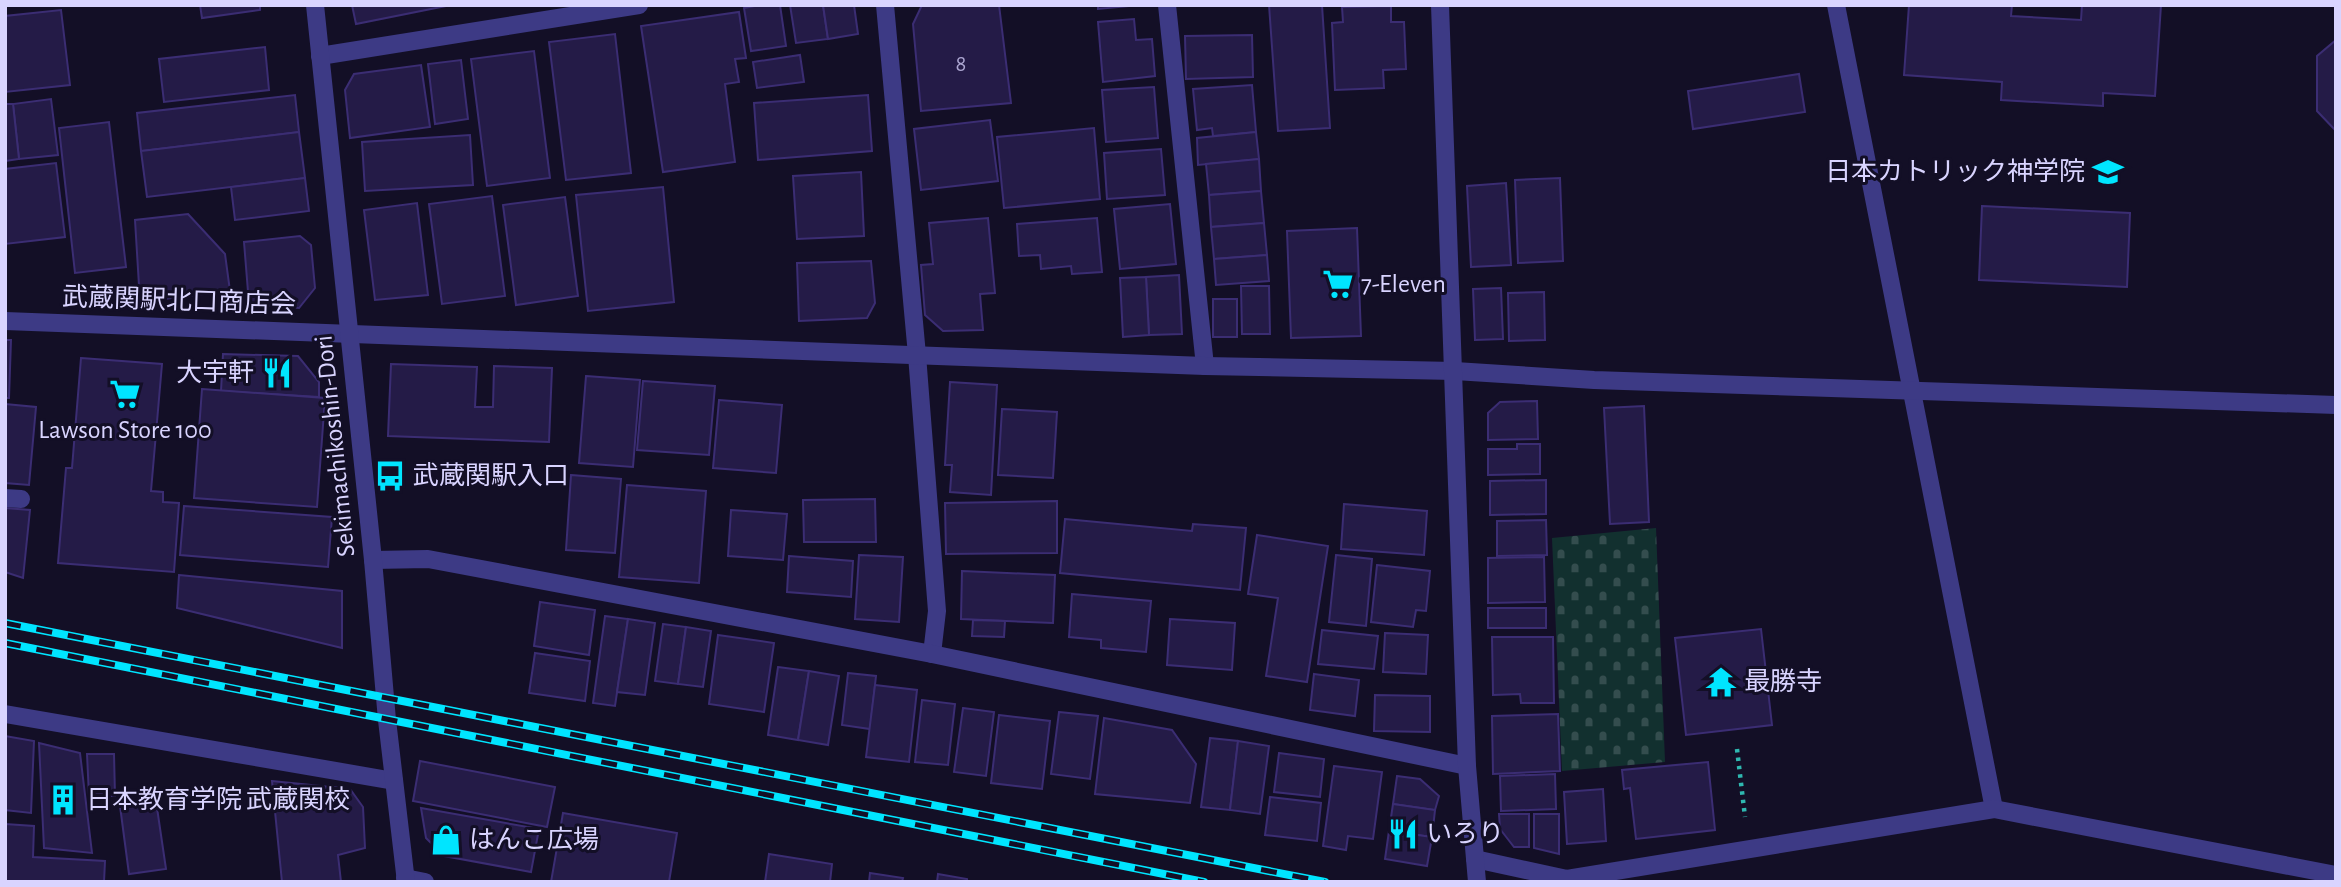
<svg xmlns="http://www.w3.org/2000/svg" width="2341" height="887" viewBox="0 0 2341 887" font-family="'Alegreya Sans','Noto Sans JP',sans-serif">
<defs>
<pattern id="cemetery-stones" width="16" height="16" patternUnits="userSpaceOnUse" patternTransform="scale(1.75)"><rect width="16" height="16" fill="#12302f"/><path d="M2 7V4a2 2 0 0 1 4 0v3zM10 15v-3a2 2 0 0 1 4 0v3z" fill="#344d4e"/></pattern>
</defs>
<rect width="100%" height="100%" fill="#130f26"/>
<polygon fill="url(#cemetery-stones)" points="1656,528 1665,762 1562,771 1552,538"/>
<g fill="#241b47" stroke="#3b2d73" stroke-width="2">
<polygon points="200,5 260,5 260,10 202,18"/>
<polygon points="352,5 451,5 356,24"/>
<polygon points="760,5 780,5 786,46 751,51 744,8"/>
<polygon points="790,5 823,5 828,39 796,43"/>
<polygon points="823,5 854,5 858,34 828,39"/>
<polygon points="922,5 999,5 1011,103 921,111 913,24"/>
<polygon points="1098,5 1140,5 1098,9"/>
<polygon points="1269,5 1322,5 1330,128 1278,131"/>
<polygon points="1909,5 2012,5 2011,16 2081,20 2082,5 2161,5 2155,96 2103,93 2103,106 2001,100 2002,82 1904,75"/>
<polygon points="1391,6 1391,22 1404,22 1406,69 1383,70 1384,88 1335,90 1332,23 1343,22 1342,7"/>
<polygon points="61,10 70,85 5,92 5,16"/>
<polygon points="739,12 746,58 735,59 739,82 725,84 735,162 663,172 641,26"/>
<polygon points="1134,19 1136,40 1152,39 1155,76 1103,82 1098,22"/>
<polygon points="615,34 631,173 566,180 549,42"/>
<polygon points="1252,35 1253,77 1186,79 1185,36"/>
<polygon points="2336,40 2336,131 2317,111 2317,56"/>
<polygon points="265,47 269,90 164,102 159,59"/>
<polygon points="534,51 550,178 487,186 471,59"/>
<polygon points="800,55 804,82 757,88 753,62"/>
<polygon points="461,60 468,119 435,124 428,64"/>
<polygon points="421,65 430,127 350,138 345,90 354,74"/>
<polygon points="1799,74 1805,112 1693,129 1688,91"/>
<polygon points="1252,85 1256,132 1213,136 1212,128 1197,130 1193,89"/>
<polygon points="1154,87 1158,138 1106,142 1102,90"/>
<polygon points="295,95 299,132 141,151 137,113"/>
<polygon points="868,95 872,151 758,160 754,103"/>
<polygon points="51,99 58,155 19,159 13,104"/>
<polygon points="5,104 13,104 19,159 5,161"/>
<polygon points="990,120 998,181 921,190 914,129"/>
<polygon points="109,122 126,267 75,273 59,128"/>
<polygon points="1094,128 1100,199 1004,208 997,137"/>
<polygon points="299,132 305,178 147,197 141,151"/>
<polygon points="1256,132 1259,159 1198,165 1197,138"/>
<polygon points="470,135 473,185 365,191 362,142"/>
<polygon points="1161,149 1165,195 1107,199 1104,153"/>
<polygon points="1259,159 1261,191 1209,195 1206,164"/>
<polygon points="56,163 65,237 5,244 5,169"/>
<polygon points="861,172 864,236 797,239 793,176"/>
<polygon points="305,178 309,211 235,220 231,187"/>
<polygon points="1560,178 1563,261 1518,263 1515,180"/>
<polygon points="1506,183 1511,265 1471,267 1467,186"/>
<polygon points="663,187 674,302 588,311 576,195"/>
<polygon points="1261,191 1264,223 1211,227 1209,195"/>
<polygon points="492,196 505,296 442,304 429,204"/>
<polygon points="565,197 578,296 516,305 503,205"/>
<polygon points="417,203 428,295 375,300 364,210"/>
<polygon points="1170,204 1176,264 1120,269 1114,209"/>
<polygon points="1982,206 2130,213 2127,287 1979,280"/>
<polygon points="188,214 225,254 230,291 140,302 135,220"/>
<polygon points="988,218 995,293 980,294 983,330 943,331 925,315 921,265 933,264 929,223"/>
<polygon points="1097,218 1102,272 1072,274 1071,266 1041,269 1040,255 1019,256 1017,224"/>
<polygon points="1264,223 1267,255 1214,259 1211,227"/>
<polygon points="1357,228 1361,336 1291,338 1287,231"/>
<polygon points="300,236 311,245 315,288 299,308 249,304 244,242"/>
<polygon points="1267,255 1269,281 1216,285 1214,259"/>
<polygon points="871,261 875,303 867,318 799,321 797,263"/>
<polygon points="1179,275 1182,334 1149,335 1146,277"/>
<polygon points="1146,277 1149,335 1123,337 1120,278"/>
<polygon points="1241,286 1269,286 1270,334 1242,334"/>
<polygon points="1501,288 1503,339 1475,340 1473,289"/>
<polygon points="1544,292 1545,340 1509,341 1508,293"/>
<rect x="1213" y="299" width="24" height="38"/>
<polygon points="5,340 11,340 9,398 5,398"/>
<polygon points="223,354 298,356 319,382 319,397 221,391"/>
<polygon points="81,358 162,364 151,491 163,492 163,502 179,503 174,572 58,563 66,468 72,468"/>
<polygon points="391,364 477,367 475,407 493,407 494,366 552,368 549,442 388,436"/>
<polygon points="586,376 640,380 633,467 579,463"/>
<polygon points="643,381 715,386 709,455 637,450"/>
<polygon points="950,382 997,385 991,495 950,492 952,465 945,465"/>
<polygon points="202,389 325,398 317,507 194,498"/>
<polygon points="719,400 782,405 776,473 713,468"/>
<polygon points="1537,401 1538,439 1488,440 1488,413 1500,402"/>
<polygon points="5,404 36,407 29,485 5,483"/>
<polygon points="1644,406 1649,522 1610,524 1604,408"/>
<polygon points="1002,409 1057,412 1053,478 998,475"/>
<polygon points="1517,444 1540,444 1540,474 1488,475 1488,449 1517,449"/>
<polygon points="571,475 621,479 615,553 566,550"/>
<polygon points="1546,480 1546,514 1490,515 1490,481"/>
<polygon points="627,485 706,491 699,583 619,577"/>
<polygon points="875,499 876,542 804,542 803,500"/>
<polygon points="1057,501 1057,553 946,554 945,503"/>
<polygon points="1344,504 1427,511 1424,555 1341,549"/>
<polygon points="184,506 332,517 328,567 180,555"/>
<polygon points="5,508 30,510 23,578 5,572"/>
<polygon points="731,510 787,514 783,560 728,556"/>
<polygon points="1065,519 1192,531 1193,524 1246,528 1240,590 1060,573"/>
<polygon points="1546,520 1547,555 1497,556 1497,521"/>
<polygon points="1257,535 1328,546 1307,682 1266,676 1278,598 1248,594"/>
<polygon points="859,555 903,557 899,622 855,619"/>
<polygon points="1336,555 1372,559 1366,626 1329,622"/>
<polygon points="789,556 853,561 851,597 787,592"/>
<polygon points="1544,557 1545,602 1488,603 1488,558"/>
<polygon points="1377,565 1430,571 1426,611 1416,610 1413,627 1371,622"/>
<polygon points="962,571 1055,575 1053,623 961,619"/>
<polygon points="179,575 342,591 342,648 177,608"/>
<polygon points="1072,594 1151,601 1146,652 1101,648 1101,640 1069,637"/>
<polygon points="540,602 595,610 589,655 534,646"/>
<rect x="1488" y="608" width="58" height="20"/>
<polygon points="605,616 628,619 615,706 593,703"/>
<polygon points="628,619 655,623 645,695 617,692"/>
<polygon points="1170,619 1235,623 1232,670 1167,665"/>
<polygon points="973,620 1005,621 1004,637 972,636"/>
<polygon points="663,624 686,627 678,684 655,681"/>
<polygon points="686,627 711,631 703,687 678,684"/>
<polygon points="1761,629 1772,725 1686,735 1675,638"/>
<polygon points="1322,630 1378,636 1374,669 1318,664"/>
<polygon points="1385,633 1428,635 1426,674 1383,672"/>
<polygon points="718,635 774,643 764,712 709,704"/>
<polygon points="1492,637 1553,637 1554,703 1521,703 1520,694 1493,695"/>
<polygon points="535,653 590,661 585,701 529,693"/>
<polygon points="778,667 809,671 798,740 768,735"/>
<polygon points="809,671 839,676 828,745 798,740"/>
<polygon points="848,673 876,676 870,729 842,725"/>
<polygon points="1314,674 1359,680 1355,716 1310,710"/>
<polygon points="875,685 917,690 909,762 866,757"/>
<polygon points="1375,695 1430,696 1430,732 1374,731"/>
<polygon points="922,700 955,704 948,765 915,762"/>
<polygon points="963,708 994,712 986,776 954,772"/>
<polygon points="1059,712 1098,716 1090,779 1051,774"/>
<polygon points="1558,714 1560,771 1493,774 1492,716"/>
<polygon points="999,715 1050,721 1042,789 991,783"/>
<polygon points="1104,718 1172,730 1196,764 1190,803 1095,794"/>
<polygon points="5,736 34,741 31,813 5,810"/>
<polygon points="1210,738 1238,741 1230,810 1201,807"/>
<polygon points="1238,741 1269,746 1260,814 1230,810"/>
<polygon points="39,743 80,753 92,853 44,848"/>
<polygon points="1279,753 1324,759 1320,797 1274,792"/>
<polygon points="87,754 114,754 115,796 89,796"/>
<polygon points="420,761 555,787 547,827 413,801"/>
<polygon points="1708,762 1715,830 1636,839 1630,788 1624,789 1622,770"/>
<polygon points="1334,766 1382,772 1373,839 1348,836 1346,850 1323,846"/>
<polygon points="1555,774 1556,809 1501,811 1500,776"/>
<polygon points="1397,776 1420,779 1439,796 1435,810 1393,804"/>
<polygon points="272,781 350,789 363,807 365,848 338,855 341,882 282,882"/>
<polygon points="1603,789 1606,841 1567,844 1564,792"/>
<polygon points="1270,797 1321,803 1317,841 1265,835"/>
<polygon points="156,801 166,869 129,874 120,806"/>
<polygon points="1393,804 1435,810 1432,837 1389,831"/>
<polygon points="421,808 539,829 531,872 444,856 426,838"/>
<polygon points="563,813 677,833 669,882 551,882"/>
<polygon points="1499,814 1529,814 1529,847 1514,847 1500,829"/>
<polygon points="1534,814 1559,814 1559,854 1534,848"/>
<polygon points="5,824 34,826 33,857 105,861 104,882 5,882"/>
<polygon points="1389,831 1432,837 1427,866 1385,859"/>
<polygon points="769,854 832,864 830,882 765,882"/>
<polygon points="870,873 903,878 902,882 869,882"/>
<polygon points="938,874 967,879 967,882 937,882"/>
</g>
<g fill="none" stroke-linecap="round" stroke-linejoin="round">
<polyline stroke="#2fb8b0" stroke-width="4.5" stroke-dasharray="3.5 5" stroke-linecap="butt" points="1737,749 1745,817"/>
<g stroke="#3d3a85" stroke-width="18">
<polyline points="1167,5 1205,366"/>
<polyline points="5,498 21,499"/>
</g>
<g stroke="#3d3a85" stroke-width="18">
<polyline points="885,5 917,355 937,611 932,654"/>
<polyline points="1836,5 1994,809"/>
<polyline points="320,56 639,5"/>
<polyline points="5,321 1205,366 1455,371 1594,380 2336,405"/>
<polyline points="373,560 428,559 932,654 1467,766"/>
<polyline points="5,714 394,781"/>
<polyline points="1475,859 1567,879 1994,809 2336,875"/>
<polyline points="405,878 425,882"/>
</g>
<g stroke="#3d3a85" stroke-width="18">
<polyline points="315,5 373,560 387,720 406,882"/>
<polyline points="1440,5 1467,766 1477,882"/>
</g>
<g stroke="#00e5ff" stroke-width="8">
<g id="rail">
<polyline points="5,623 1325,882"/>
<polyline points="5,643 1204,882"/>
</g>
</g>
<use href="#rail" stroke="#130f26" stroke-width="5" stroke-dasharray="16" stroke-linecap="butt"/>
</g>
<defs>
<g id="university-bare" transform="scale(2.415)"><path d="M0-5L7-2L0 1L-7-2ZM-4 1L0 2.5L4 1V4Q0 6-4 4Z" fill="#00e5ff" stroke="#130f26" stroke-width="2.5" paint-order="stroke"/></g>
<g id="supermarket-bare" transform="scale(2.415)"><path d="M-6-5.5h2.5l.6 2H6L4.5 2H-2.5L-4.4-4H-6ZM-1.5 3.2a1.3 1.3 0 1 0 .1 0ZM3 3.2a1.3 1.3 0 1 0 .1 0Z" fill="#00e5ff" stroke="#130f26" stroke-width="2.5" paint-order="stroke"/></g>
<g id="restaurant-bare" transform="scale(2.415)"><path d="M-5-6h1v4h1v-4h1v4h1v-4h1v5L-1.5 .5V6h-2V.5L-5-1ZM5-6V6H3V1.5H1.5Q1.5-4 5-6Z" fill="#00e5ff" stroke="#130f26" stroke-width="2.5" paint-order="stroke"/></g>
<g id="bus-bare" transform="scale(2.415)"><path d="M-5-6H5V4H4V6H2V4H-2V6H-4V4H-5ZM-3.5-4V0h7V-4ZM-3.5 1.2v1.5H-2V1.2ZM2 1.2v1.5H3.5V1.2Z" fill="#00e5ff" stroke="#130f26" stroke-width="2.5" paint-order="stroke"/></g>
<g id="temple-bare" transform="scale(2.415)"><path d="M0-6L5-2H3V0L6.5 2.5H4V6H1.5V3h-3V6H-4V2.5H-6.5L-3 0V-2H-5Z" fill="#00e5ff" stroke="#130f26" stroke-width="2.5" paint-order="stroke"/></g>
<g id="building-bare" transform="scale(2.415)"><path d="M-4-6H4V6H1V3H-1V6H-4ZM-2.5-4.3h1.7v1.8h-1.7ZM.8-4.3h1.7v1.8H.8ZM-2.5-1h1.7V.8h-1.7ZM.8-1h1.7V.8H.8Z" fill="#00e5ff" stroke="#130f26" stroke-width="2.5" paint-order="stroke"/></g>
<g id="shop-bare" transform="scale(2.415)"><path d="M-5-2.5h2.3a2.7 3.5 0 0 1 5.4 0H5L5.5 6h-11ZM-1.5-2.5h3a1.5 2.3 0 0 0-3 0Z" fill="#00e5ff" stroke="#130f26" stroke-width="2.5" paint-order="stroke"/></g>
</defs>
<g fill-rule="evenodd">
<use href="#university-bare" x="2108" y="172"/>
<use href="#supermarket-bare" x="1338" y="284"/>
<use href="#restaurant-bare" x="277" y="373"/>
<use href="#supermarket-bare" x="125" y="394"/>
<use href="#bus-bare" x="390" y="476"/>
<use href="#temple-bare" x="1721" y="682"/>
<use href="#building-bare" x="63" y="800"/>
<use href="#restaurant-bare" x="1403" y="834"/>
<use href="#shop-bare" x="446" y="840"/>
</g>
<g text-anchor="middle" dominant-baseline="central" stroke-width="6" stroke-linejoin="round" paint-order="stroke">
<g font-size="23" fill="#aca6d1">
<text x="961" y="64">8</text>
</g>
<g font-size="26" fill="#d9d4ff" stroke="#130f26" text-anchor="start">
<text x="2085" y="172" text-anchor="end">日本カトリック神学院</text>
<text x="1361" y="284">7-Eleven</text>
<text x="254" y="373" text-anchor="end">大宇軒</text>
<text x="125" y="430" text-anchor="middle">Lawson Store 100</text>
<text x="413" y="476">武蔵関駅入口</text>
<text x="1744" y="682">最勝寺</text>
<text x="86" y="800">日本教育学院 武蔵関校</text>
<text x="1426" y="834">いろり</text>
<text x="469" y="840">はんこ広場</text>
</g>
<g font-size="26" fill="#d9d4ff" stroke="#130f26">
<text transform="translate(179 301) rotate(2)">武蔵関駅北口商店会</text>
<text transform="translate(335 446) rotate(-96)">Sekimachikoshin-Dori</text>
</g>
</g>
<rect width="2341" height="887" fill="none" stroke="#d9d4ff" stroke-width="14"/>
</svg>
